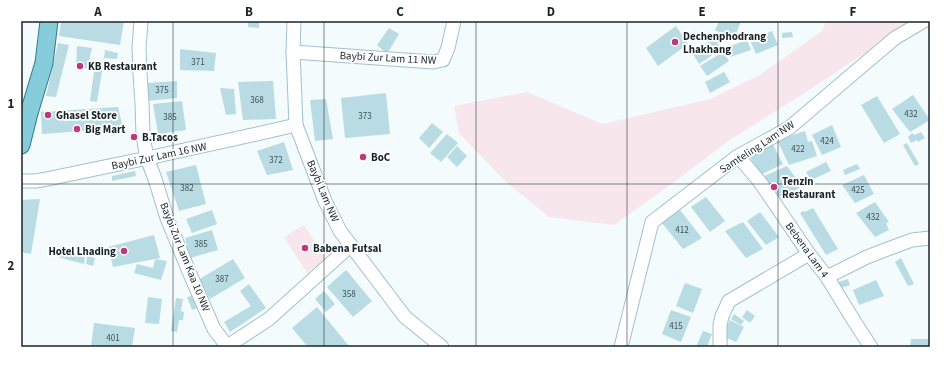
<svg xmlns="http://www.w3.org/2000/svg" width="951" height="368" viewBox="0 0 951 368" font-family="'Source Sans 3',sans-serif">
<rect width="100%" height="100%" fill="#f4fbfc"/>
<g fill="#f7e6ec">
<polygon points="826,21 911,21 865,53 800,96 731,139 673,183 614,225 549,217 504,180 459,133 454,106 527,92 603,124 710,99 760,75 822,31"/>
<polygon points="304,225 326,259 307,273 284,237"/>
</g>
<g fill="#b9dbe3">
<polygon points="61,21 124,21 120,45 59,36"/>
<polygon points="248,21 259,21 259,28 248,27"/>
<polygon points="719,21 741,21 734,39 715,30"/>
<polygon points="676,26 688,44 658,66 646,48"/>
<polygon points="389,28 399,34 387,54 377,45"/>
<polygon points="772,31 778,45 756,54 750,40"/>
<polygon points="792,32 793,37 782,38 782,33"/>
<polygon points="715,38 721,49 699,64 692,52"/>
<polygon points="747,40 751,50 730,57 728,47"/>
<polygon points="58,43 69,45 56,97 46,96"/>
<polygon points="77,46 92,48 87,68 76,68"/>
<polygon points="180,49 216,53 214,71 180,70"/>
<polygon points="105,50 118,53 117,59 104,58"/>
<polygon points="723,52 729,61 707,76 700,66"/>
<polygon points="95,64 103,65 97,102 90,101"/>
<polygon points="724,72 730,82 710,93 705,82"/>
<polygon points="177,81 177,98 148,101 146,83"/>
<polygon points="273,81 276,119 243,120 238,82"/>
<polygon points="220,88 234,89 236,114 226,115"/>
<polygon points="386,93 390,134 345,138 341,98"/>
<polygon points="913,95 930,120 910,132 892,109"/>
<polygon points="877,96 900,134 884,143 861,105"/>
<polygon points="326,99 333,139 315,141 310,100"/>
<polygon points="182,101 186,130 158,134 153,104"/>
<polygon points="118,107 123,128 42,134 41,112"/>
<polygon points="432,123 443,132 429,148 419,138"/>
<polygon points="832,125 841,147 822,155 812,135"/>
<polygon points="805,131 808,142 812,141 817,156 789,165 777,140"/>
<polygon points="921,132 925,138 918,142 917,140 911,143 908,137 912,133 914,135"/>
<polygon points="447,134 458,143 441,162 430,153"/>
<polygon points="771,141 783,164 760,175 748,153"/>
<polygon points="284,142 293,170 267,175 257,151"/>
<polygon points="907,143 919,164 915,166 903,145"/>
<polygon points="457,146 467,156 457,167 447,157"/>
<polygon points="826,162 831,171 811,180 806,172"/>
<polygon points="857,164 860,169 845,175 843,170"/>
<polygon points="196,165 206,204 179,211 166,172"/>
<polygon points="787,166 795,177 800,188 774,199 760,178"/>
<polygon points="135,171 136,176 112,181 112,176"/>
<polygon points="864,175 874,194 855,203 842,185"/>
<polygon points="706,197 725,221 710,232 691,207"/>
<polygon points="40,199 31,254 21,252 21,200"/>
<polygon points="875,202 889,222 886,223 889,230 875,237 856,213"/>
<polygon points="813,208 838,249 826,255 800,213 804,211 805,212"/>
<polygon points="212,210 217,224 192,233 186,219"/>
<polygon points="680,210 702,238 683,249 662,223"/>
<polygon points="760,212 779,237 766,245 747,221"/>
<polygon points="743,222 763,249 746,258 725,231"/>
<polygon points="212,230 218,250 190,258 185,238"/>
<polygon points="154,235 160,258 113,267 108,247"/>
<polygon points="59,251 85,257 84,264 58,257"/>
<polygon points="87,256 95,258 93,266 86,264"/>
<polygon points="901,258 914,284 908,286 895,262"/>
<polygon points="155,259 167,261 161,280 134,273 137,264 153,268"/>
<polygon points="233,259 245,278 210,299 198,280"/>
<polygon points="346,270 372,301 353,317 327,287"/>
<polygon points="848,279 850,285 841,288 838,282"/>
<polygon points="876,280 884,296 859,305 853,290"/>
<polygon points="685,283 702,289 693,313 676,306"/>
<polygon points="249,284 266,308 230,332 224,322 251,306 240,291"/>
<polygon points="324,291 335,304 326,312 315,299"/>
<polygon points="196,295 200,307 192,310 187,297"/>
<polygon points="148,297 162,299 159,324 145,323"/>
<polygon points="176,298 183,299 181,311 184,312 183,320 179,320 177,332 171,331"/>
<polygon points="317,307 349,346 347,347 308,347 292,328"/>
<polygon points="671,310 691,317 681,342 662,334"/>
<polygon points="747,310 755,316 750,323 742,317"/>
<polygon points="734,314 744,321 741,325 731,319"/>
<polygon points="730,320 744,327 736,342 722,336"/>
<polygon points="94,323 135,328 132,347 91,347"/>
<polygon points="703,331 712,334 707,347 696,347"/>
<polygon points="911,339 930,339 930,347 910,347"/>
</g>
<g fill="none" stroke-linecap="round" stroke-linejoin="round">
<g stroke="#a0c2ca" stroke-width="15">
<g id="minor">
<polyline points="141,21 139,48 140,74 142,103 143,136 147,158 155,179 167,218 190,274 214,329 227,346"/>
<polyline points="294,21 293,52 296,125 325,201 340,231 405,317 442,347"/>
<polyline points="293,52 433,62 443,60 448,48 454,21"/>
<polyline points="738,156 760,182 809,254 827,277 854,321 871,347"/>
<path d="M21,181h15l11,-2c84,-17 167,-35 249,-54"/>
<polyline points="827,277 867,257 885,250 912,240 930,238"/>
<polyline points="226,347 269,319 351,245"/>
<polyline points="621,347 652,222 738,156 789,128 895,38 924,21"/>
<polyline points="720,347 720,325 722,316 729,301 809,254"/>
</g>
</g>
<g stroke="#2c7c8c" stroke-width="19">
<polyline id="major" points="21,145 29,113 44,63 49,21"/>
</g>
<use href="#minor" stroke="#fff" stroke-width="13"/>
<use href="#major" stroke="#86ccda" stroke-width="17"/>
</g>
<path fill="none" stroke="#192629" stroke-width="1" stroke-opacity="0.55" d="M173,21v326M324,21v326M476,21v326M627,21v326M778,21v326M21,184h909"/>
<g fill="#be387a" stroke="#fff" stroke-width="1.5">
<circle cx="675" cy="42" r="4"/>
<circle cx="80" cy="66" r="4"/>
<circle cx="48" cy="115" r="4"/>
<circle cx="77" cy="129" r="4"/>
<circle cx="134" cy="137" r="4"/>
<circle cx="363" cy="157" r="4"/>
<circle cx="774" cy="187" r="4"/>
<circle cx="305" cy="248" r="4"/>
<circle cx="124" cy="251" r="4"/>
</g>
<g text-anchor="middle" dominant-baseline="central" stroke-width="3.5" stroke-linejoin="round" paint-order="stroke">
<g font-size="9" fill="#415358">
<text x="198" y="62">371</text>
<text x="162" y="90">375</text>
<text x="257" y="100">368</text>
<text x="911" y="114">432</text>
<text x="365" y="116">373</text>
<text x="170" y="117">385</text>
<text x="827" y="141">424</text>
<text x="798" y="149">422</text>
<text x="276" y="160">372</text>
<text x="187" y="188">382</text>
<text x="858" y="190">425</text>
<text x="873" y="217">432</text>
<text x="682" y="230">412</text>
<text x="201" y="244">385</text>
<text x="222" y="279">387</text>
<text x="349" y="294">358</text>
<text x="676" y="326">415</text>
<text x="113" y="338">401</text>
</g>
<g font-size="11" font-weight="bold" fill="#192629" stroke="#fff" text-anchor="start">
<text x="683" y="36">Dechenphodrang<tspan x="683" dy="13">Lhakhang</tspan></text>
<text x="88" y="66">KB Restaurant</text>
<text x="56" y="115">Ghasel Store</text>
<text x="85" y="129">Big Mart</text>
<text x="142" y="137">B.Tacos</text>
<text x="371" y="157">BoC</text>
<text x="782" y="181">Tenzin<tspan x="782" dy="13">Restaurant</tspan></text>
<text x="313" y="248">Babena Futsal</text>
<text x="116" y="251" text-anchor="end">Hotel Lhading</text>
</g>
<g font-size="11" fill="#192629" stroke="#fff">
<text transform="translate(388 58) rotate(3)">Baybi Zur Lam 11 NW</text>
<text transform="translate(757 147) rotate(-33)">Samteling Lam NW</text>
<text transform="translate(159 156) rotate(-12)">Baybi Zur Lam 16 NW</text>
<text transform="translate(323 191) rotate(67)">Baybi Lam NW</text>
<text transform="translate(807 250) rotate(54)">Bebena Lam 4</text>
<text transform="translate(185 257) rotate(68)">Baybi Zur Lam Kaa 10 NW</text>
</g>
</g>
<rect width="951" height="368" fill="none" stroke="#ffffff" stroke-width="44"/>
<rect x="22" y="22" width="907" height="324" fill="none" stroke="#192629" stroke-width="1.5"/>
<g font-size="13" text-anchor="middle" font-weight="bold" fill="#192629">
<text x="98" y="16">A</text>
<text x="249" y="16">B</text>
<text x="400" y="16">C</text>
<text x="551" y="16">D</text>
<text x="702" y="16">E</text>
<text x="853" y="16">F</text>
<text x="11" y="108">1</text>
<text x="11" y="270">2</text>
</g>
</svg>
